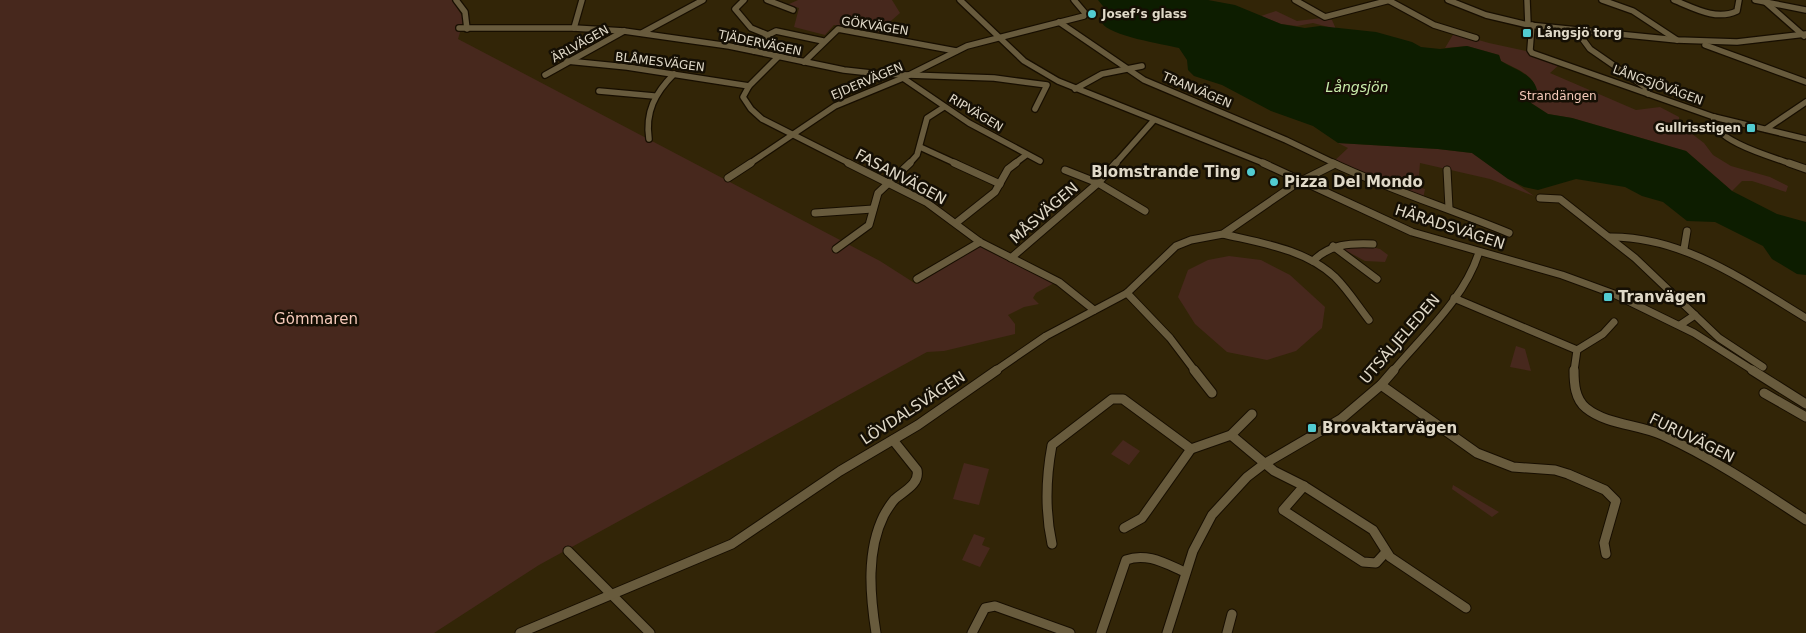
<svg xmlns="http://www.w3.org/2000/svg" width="1806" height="633" viewBox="0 0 1806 633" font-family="'DejaVu Sans',sans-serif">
<rect width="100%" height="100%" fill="#322507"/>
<g fill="#47281d">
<polygon points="0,0 452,0 464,19 458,39 880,261 916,284 979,246 1056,282 1036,293 1033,298 1039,304 1024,307 1008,315 1015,324 1015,334 944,351 927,352 539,565 434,633 0,633"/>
<polygon points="798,0 892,0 900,13 877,33 834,25 825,35 794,27 799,8 787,5"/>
<polygon points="1276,11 1297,21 1322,18 1332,20 1336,29 1313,23 1297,26 1281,24 1261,16"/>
<path d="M1454,33l35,10 37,8 34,13 -10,9 86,37 24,-3 19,10v7l25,19 9,12 18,11 39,11 18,9 -2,6 -34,-11h-10l-10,10 -46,-40 -114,-33 -24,-4 -17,-11 -5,-10 10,-3c-2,-16 -22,-22 -35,-29l-2,-6 -32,-9 -22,2z"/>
<polygon points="1338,143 1438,149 1472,153 1534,196 1490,179 1420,163 1418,187 1425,189 1423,199 1331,164 1348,148"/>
<polygon points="1362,245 1380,249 1388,255 1385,262 1365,261 1341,248"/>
<polygon points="1229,256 1261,260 1290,275 1325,307 1322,328 1296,351 1267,360 1227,352 1195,324 1178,297 1188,270 1208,260"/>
<polygon points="1516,346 1525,349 1531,371 1510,367"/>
<polygon points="1123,440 1140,451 1129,465 1111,454"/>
<polygon points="964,463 989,469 979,505 953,499"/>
<polygon points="1453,485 1499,512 1492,517 1452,489"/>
<polygon points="974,534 985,538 982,545 990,548 980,567 962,560"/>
</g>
<path fill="#0d1d00" d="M1098,0h110l27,5 46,19 24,4 15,-2 56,6 36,10 9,5 19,2 27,-3 32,9 2,6c13,8 32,13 36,29l-11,3 5,10 17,11 24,4 114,33 46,40 45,23 29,8v53l-9,-1 -25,-15 -9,-13 -48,-24 -28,-1 -24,-19 -21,-6 -17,-9 -49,-8 -38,11 -14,-3 -16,-8 -36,-26 -34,-4 -100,-6 -25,-17 -42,-15 -49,-26 -28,-9 -6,-6 -1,-10 -8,-12c-17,-4 -69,-12 -77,-25l9,-7z"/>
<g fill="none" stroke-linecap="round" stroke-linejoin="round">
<g stroke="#170e00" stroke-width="8">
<g id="minor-far2">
<polyline points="456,0 465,12 467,29"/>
<polyline points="744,0 735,9 751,28 768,35"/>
<polyline points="767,0 793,10"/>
<polyline points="960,0 1024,61 1058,81 1266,164"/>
<polyline points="1295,0 1325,17 1390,0"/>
<polyline points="1388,0 1434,25 1476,38"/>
<polyline points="1448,0 1486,15 1528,25 1677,40 1737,42 1806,34"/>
<polyline points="1527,0 1528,25"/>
<polyline points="1602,0 1633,11 1677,40"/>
<path d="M1674,0c20,8 42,21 63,11l2,-11"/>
<polyline points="1755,0 1806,10"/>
<polyline points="1763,0 1804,36"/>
<polyline points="1059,22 1144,80 1286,140 1336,164"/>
<polyline points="1532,25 1530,50 1532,53 1714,117 1806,139"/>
<polyline points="459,28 574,28 624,31 729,46 844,70 880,74 994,78 1047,85 1035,109"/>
<polyline points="574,28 582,0"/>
<polyline points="1576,30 1590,49 1645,87 1648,94"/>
<polyline points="642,33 703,0"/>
<polyline points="1705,45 1806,82"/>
<polyline points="754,51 768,35 776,31 823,41"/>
<polyline points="779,56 749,86 743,97 751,109 762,119 851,164"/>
<polyline points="567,61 627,67 749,86"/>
<polyline points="804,62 838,29 956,51"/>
<polyline points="545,75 624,31"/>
<polyline points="903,78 969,123 1040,161"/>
<polyline points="1075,89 1102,74 1142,66"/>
<polyline points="599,91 654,96"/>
<path d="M1714,117c-5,23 61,41 78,47"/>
<polyline points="1766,129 1806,102"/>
<path d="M649,139c-4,-27 6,-46 25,-65"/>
<polyline points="920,147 957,164"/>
<polyline points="749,164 835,106 903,78 967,46 1084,16 1085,13 1074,0"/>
<polyline points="909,164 917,155 927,118 944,107"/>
<polyline points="1014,164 1026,155"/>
<polyline points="1115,164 1154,120"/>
</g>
</g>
<g stroke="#170e00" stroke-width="9">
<g id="minor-far1">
<polyline points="848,163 926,202 980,242 1059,282 1094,310"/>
<polyline points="954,163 1000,184"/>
<polyline points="1263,163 1412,232 1562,275 1614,294 1694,333 1754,371"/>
<path d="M1333,163c57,27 118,46 176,70"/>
<polyline points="1789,163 1806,169"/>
<polyline points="1065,170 1098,183 1145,211"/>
<polyline points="1447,170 1449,208"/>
<polyline points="728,178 751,163"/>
<polyline points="1540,198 1560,199 1635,258 1719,338 1763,367"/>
<polyline points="815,213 873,209"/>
<polyline points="956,223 995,192 1008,169 1016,163"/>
<path d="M1223,234c38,9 82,15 112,43 13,13 23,29 34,43"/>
<path d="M1609,237c74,-1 136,44 197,81"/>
<polyline points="1333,246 1377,279"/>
<polyline points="836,249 869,225 878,193 910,163"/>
<polyline points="1684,249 1687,231"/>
<polyline points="1011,258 1098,183 1116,163"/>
<path d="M1313,261c17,-17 37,-18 60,-17"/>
<polyline points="917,279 980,242"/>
<polyline points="1127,293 1170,338 1195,371"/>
<polyline points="1454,298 1577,350 1574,371"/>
<polyline points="1680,325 1695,315"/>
<polyline points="1577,350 1603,334 1614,322"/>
<polyline points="995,371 1046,336 1127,293 1176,246 1191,240 1223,234 1297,183 1333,165"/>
<path d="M1393,371c30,-36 72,-73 86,-119"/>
</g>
</g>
<g stroke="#170e00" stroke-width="11">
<g id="minor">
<polyline points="1194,370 1212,393"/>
<path d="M1574,370c0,14 1,29 12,38 21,17 52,16 76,27 51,23 97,54 144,85"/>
<polyline points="1752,370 1806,404"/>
<polyline points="1381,385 1477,453 1513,467 1555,470 1568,474 1605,490 1616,501 1604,543 1606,554"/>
<polyline points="1764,393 1806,417"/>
<polyline points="1231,435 1274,471 1304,486 1373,530 1390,557 1466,608"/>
<polyline points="1304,486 1283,510 1363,562 1376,563 1386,552"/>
<polyline points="1124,528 1142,518 1191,449 1231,435 1252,414"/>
<path d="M1052,544c-7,-32 -6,-67 0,-99l60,-46h11l68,50"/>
<polyline points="568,551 650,633"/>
<polyline points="520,633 732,544 840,471 918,425 997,370"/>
<path d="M876,633c-6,-38 -10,-82 8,-118 3,-5 7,-12 11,-16 9,-8 25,-15 22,-29l-24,-30"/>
<polyline points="972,633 985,608 995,606 1070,633"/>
<path d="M1101,633l25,-73c21,-8 40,4 59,12"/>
<polyline points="1167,633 1193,551 1212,515 1247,477 1264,464 1341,419 1381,385 1394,370"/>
<polyline points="1227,633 1232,614"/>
</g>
</g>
<use href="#minor-far2" stroke="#685b3d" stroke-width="5.5"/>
<use href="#minor-far1" stroke="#685b3d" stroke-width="7"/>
<use href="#minor" stroke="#685b3d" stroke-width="9"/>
</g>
<g fill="#52ccd1" stroke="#150f04" stroke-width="2">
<circle cx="1092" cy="14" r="5"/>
<rect x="1522" y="28" width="10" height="10" rx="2.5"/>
<rect x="1746" y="123" width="10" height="10" rx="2.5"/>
<circle cx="1251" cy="172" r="5"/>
<circle cx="1274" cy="182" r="5"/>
<rect x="1603" y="292" width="10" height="10" rx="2.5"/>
<rect x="1307" y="423" width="10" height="10" rx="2.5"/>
</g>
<g text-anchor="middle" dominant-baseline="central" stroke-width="5" stroke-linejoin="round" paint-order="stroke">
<g font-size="12" font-weight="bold" fill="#e0d9c8" stroke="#150f04" text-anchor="start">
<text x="1102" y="14">Josef’s glass</text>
<text x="1537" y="33">Långsjö torg</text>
<text x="1741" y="128" text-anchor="end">Gullrisstigen</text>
</g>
<g font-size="12" fill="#e0d9c8" stroke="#150f04">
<text transform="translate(875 26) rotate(9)">GÖKVÄGEN</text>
<text transform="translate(760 43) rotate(12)">TJÄDERVÄGEN</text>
<text transform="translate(580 44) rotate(-29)">ÄRLVÄGEN</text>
<text transform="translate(660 62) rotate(7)">BLÅMESVÄGEN</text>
<text transform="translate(867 81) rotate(-23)">EJDERVÄGEN</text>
<text transform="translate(1658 85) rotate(20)">LÅNGSJÖVÄGEN</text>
<text transform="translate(1197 90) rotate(23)">TRANVÄGEN</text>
<text transform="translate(976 113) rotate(31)">RIPVÄGEN</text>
</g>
<g font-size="12" fill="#f5c9b9" stroke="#150f04">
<text x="1558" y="96">Strandängen</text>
</g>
<g font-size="14" font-style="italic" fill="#c9ecab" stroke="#150f04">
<text x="1357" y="87">Långsjön</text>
</g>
<g font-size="15" font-weight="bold" fill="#e0d9c8" stroke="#150f04" text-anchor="start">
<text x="1241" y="172" text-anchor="end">Blomstrande Ting</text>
<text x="1284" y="182">Pizza Del Mondo</text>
<text x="1618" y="297">Tranvägen</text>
<text x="1322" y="428">Brovaktarvägen</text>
</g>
<g font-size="15" fill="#e0d9c8" stroke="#150f04">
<text transform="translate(901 177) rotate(28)">FASANVÄGEN</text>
<text transform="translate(1044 213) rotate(-41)">MÅSVÄGEN</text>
<text transform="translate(1450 227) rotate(18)">HÄRADSVÄGEN</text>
<text transform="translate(1400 339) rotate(-49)">UTSÄLJELEDEN</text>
<text transform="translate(913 408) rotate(-33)">LÖVDALSVÄGEN</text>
<text transform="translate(1692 438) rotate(26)">FURUVÄGEN</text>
</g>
<g font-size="15" fill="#f5c9b9" stroke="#150f04">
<text x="316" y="319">Gömmaren</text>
</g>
</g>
</svg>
